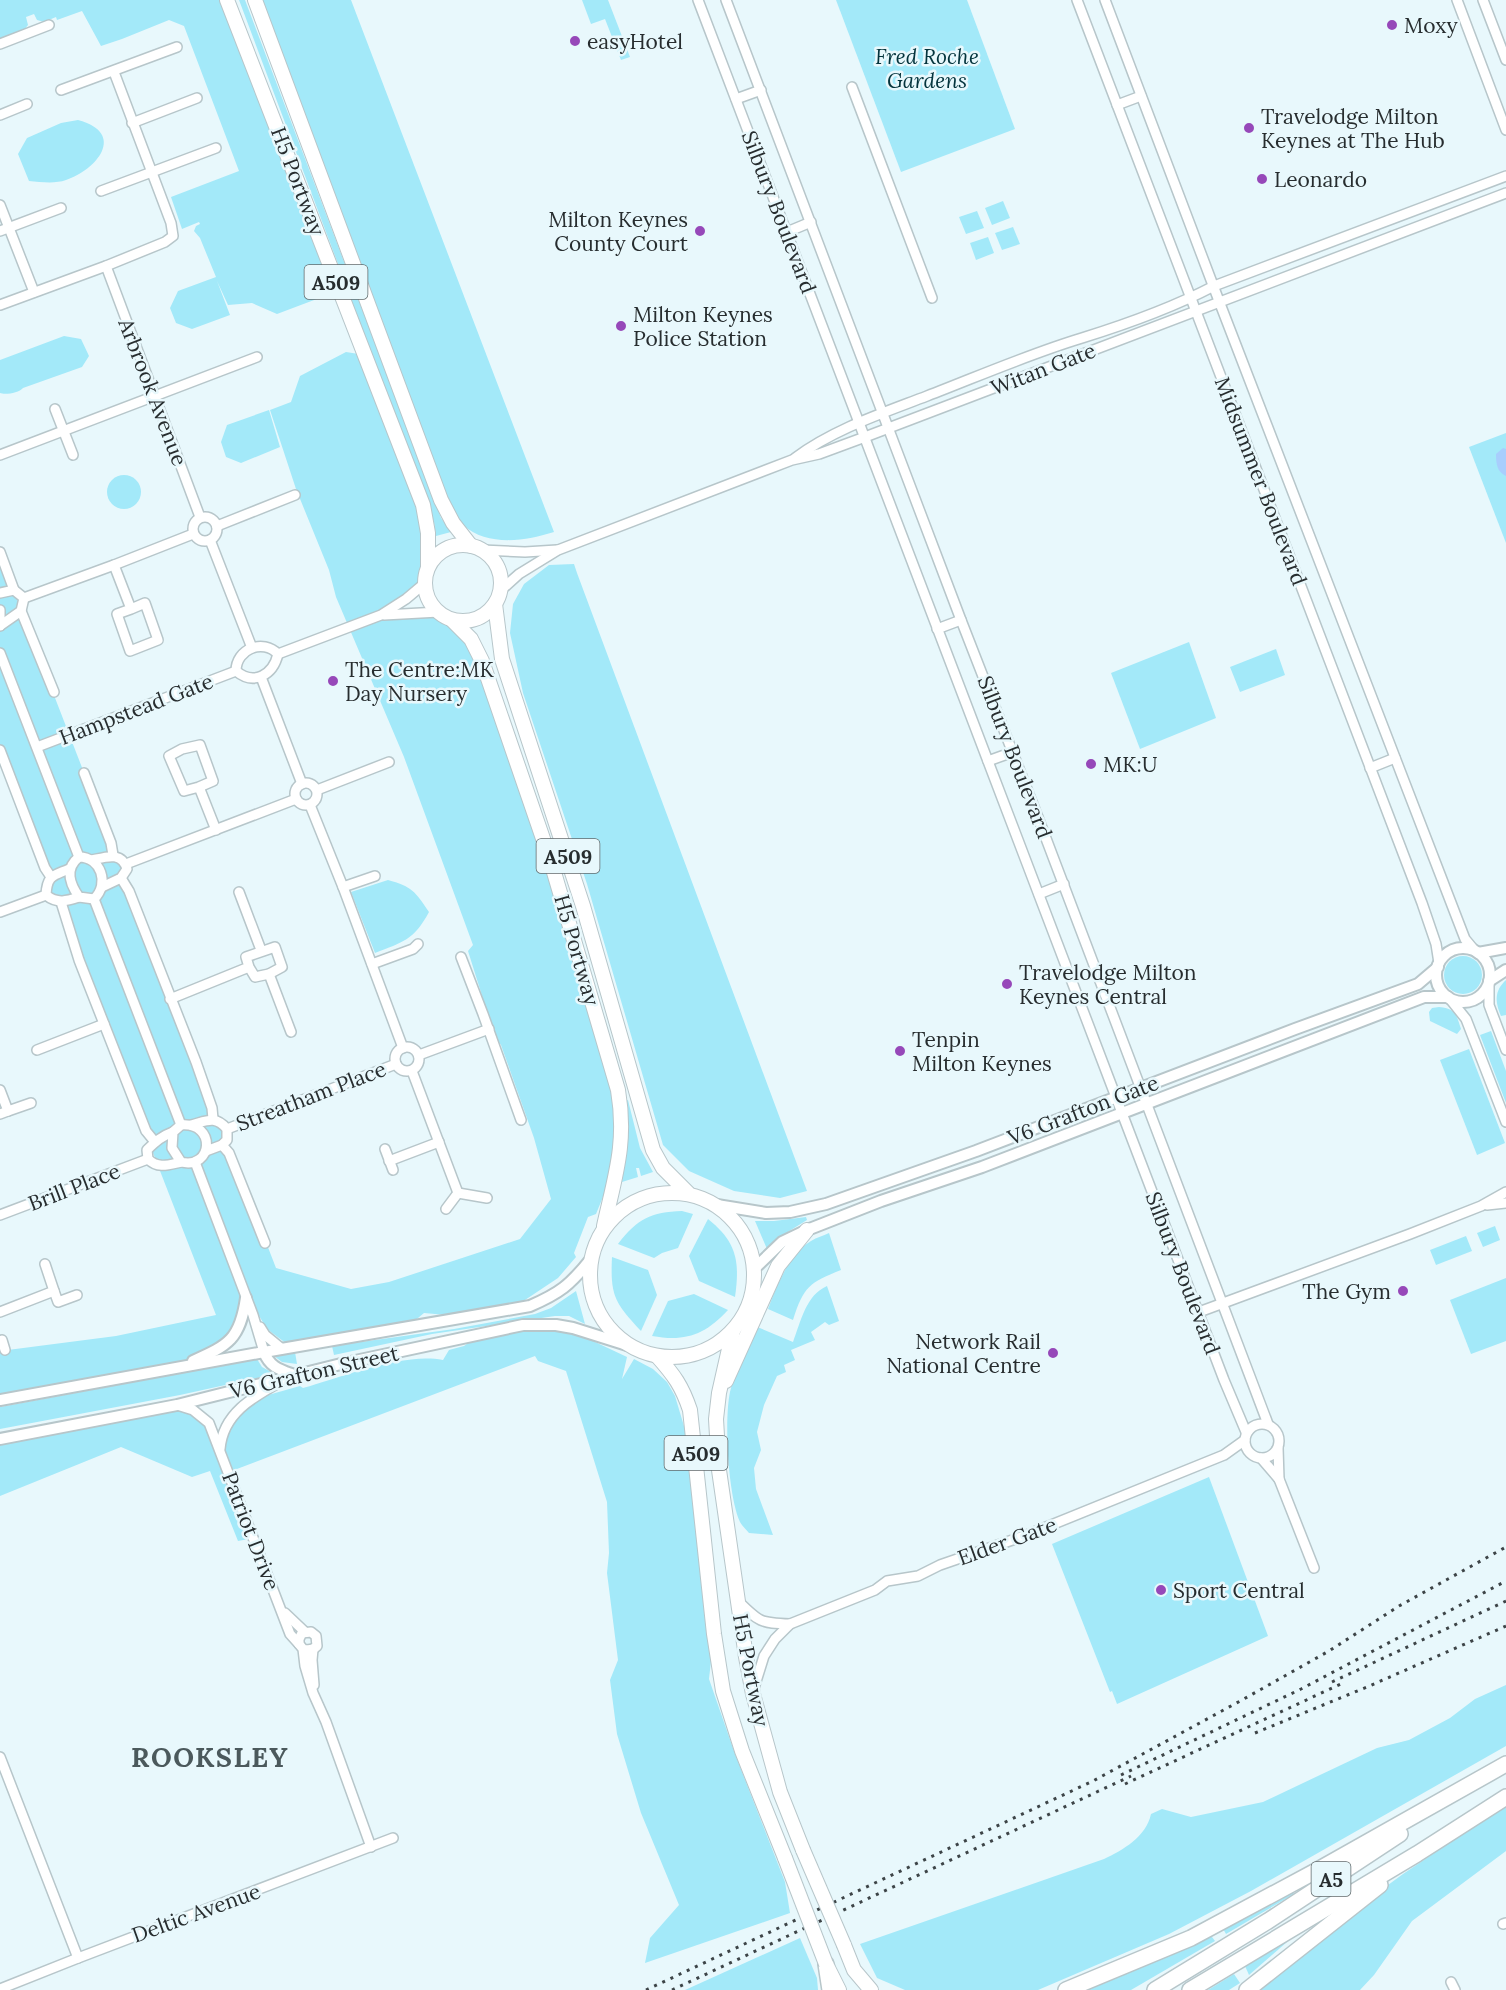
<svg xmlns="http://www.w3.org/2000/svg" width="1506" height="1990" viewBox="0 0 1506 1990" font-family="Lora,serif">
<rect width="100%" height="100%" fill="#e8f8fc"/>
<g fill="#a3e9f9">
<polygon points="0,0 227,0 336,280 330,294 277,314 252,303 228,305 217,281 230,315 192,329 176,323 170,308 178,291 216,277 200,238 194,231 196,226 200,224 199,222 182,229 171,197 239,171 184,26 169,20 122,39 101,46 82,11 57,20 56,17 44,22 37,20 34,14 26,17 28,25 24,30 0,40"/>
<polygon points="239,0 245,0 441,518 451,532 436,536 434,522 416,472"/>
<path d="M261,0h90l203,532c-28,9 -67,15 -91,-7 -6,-7 -11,-17 -16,-24z"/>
<polygon points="582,0 608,0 630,57 621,60 605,19 591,24"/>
<polygon points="836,0 967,0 1015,129 901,172"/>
<path d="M78,120c49,13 19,50 -12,60 -11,4 -25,2 -37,1l-11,-27 9,-16 34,-15z"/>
<polygon points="1003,201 1010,218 992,225 985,208"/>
<polygon points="977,211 984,228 966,234 959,217"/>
<polygon points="1013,227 1020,244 1002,250 995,233"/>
<polygon points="988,237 994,253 976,260 970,243"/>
<path d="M64,336l17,3 8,17 -7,11 -59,21c-4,5 -18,7 -23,5v-33z"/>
<polygon points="346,352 365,355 423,505 428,567 425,583 383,614 439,612 452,620 471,639 547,852 612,1094 615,1136 613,1155 607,1187 596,1214 588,1217 574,1253 576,1257 558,1278 510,1310 468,1317 424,1313 406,1328 291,1347 267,1329 258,1314 240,1315 236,1332 176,1368 0,1400 0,1351 116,1336 216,1315 0,759 0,556 276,1268 351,1289 389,1282 520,1239 551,1199 534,1138 501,1045 495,1037 468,951 473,945 404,757 336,597 329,570 296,489 270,410 291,402 300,376"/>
<polygon points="269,410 280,447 241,463 226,457 221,442 227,425"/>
<polygon points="1506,433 1506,543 1469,447"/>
<circle cx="124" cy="492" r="17"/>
<polygon points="574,564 577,573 807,1191 780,1198 734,1191 689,1171 663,1145 587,884 523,693 510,633 513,604 524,584 549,565"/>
<polygon points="1189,642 1216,718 1140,749 1111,673"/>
<polygon points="1276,649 1285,675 1240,692 1230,667"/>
<path d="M388,880c23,6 28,12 41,32 -15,28 -26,30 -54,41l-24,-61z"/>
<circle cx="1463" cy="975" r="19"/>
<path d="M1506,980v35l-5,1c-6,-14 -7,-25 5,-36z"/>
<path d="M1439,1007c17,2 17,7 22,22l-4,5 -27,-13 -1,-9 3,-4z"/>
<polygon points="1491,1031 1506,1071 1506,1103 1480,1035"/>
<polygon points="1469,1049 1505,1143 1477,1155 1440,1060"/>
<polygon points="628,1100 640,1148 653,1172 641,1176 639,1168 636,1168 638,1177 622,1182 627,1145 625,1101"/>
<path d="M682,1211l11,3 -15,34 -16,5 -8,5 -36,-14c19,-25 33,-32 64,-33z"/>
<polygon points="806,1217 807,1220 778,1238 767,1249 755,1221 774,1221"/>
<path d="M708,1219c29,23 32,43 27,78l-36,-16 -10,-25z"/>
<polygon points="1495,1226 1500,1240 1483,1247 1477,1233"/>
<path d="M829,1233l12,37c-32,13 -37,16 -48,50l-25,-11c9,-24 21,-55 43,-68 6,-4 12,-5 18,-8z"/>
<polygon points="1466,1236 1472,1251 1436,1265 1430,1250"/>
<path d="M612,1257l36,13 9,25 -16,36c-26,-28 -31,-35 -29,-74z"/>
<polygon points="1506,1278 1506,1341 1471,1354 1450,1300"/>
<path d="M827,1286l12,35 -10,4 -4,-3 -14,10 4,8 -24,10 4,10 -11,5 2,7 -9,4 -13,29 -7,27 4,18 -7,18 2,21 17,46 -24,-2c-3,-4 -7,-7 -9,-11 -12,-27 -16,-101 -10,-130 5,-22 17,-45 25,-66l38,16c8,-21 13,-47 34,-56z"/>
<polygon points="576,1291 585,1324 569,1316 555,1316 432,1334 334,1355 332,1346 454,1329 535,1314 551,1308"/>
<path d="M694,1294l34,16c-23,25 -43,32 -76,26l16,-35z"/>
<path d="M523,1325l63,7 7,9 34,16 -5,22 12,-20 19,10 14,13 8,14 23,77 16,161 -5,45 26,75 50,128 5,31 -145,50 5,-25 29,-33 -38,-92 -24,-79 -7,-54 8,-20 -11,-87 2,-20 -2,-51 -41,-131 -28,-10 -3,-5 -306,116 25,66 -16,3 -28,-70 -18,6 -71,-30 -121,49v-57l177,-34 16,5 28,29 26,-38 53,-15 3,2c39,-11 101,-36 140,-28l6,-10 15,-4 17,-12z"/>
<polygon points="295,1352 297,1364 282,1362 274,1356"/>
<polygon points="257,1359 262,1367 275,1374 180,1395 0,1429 0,1407"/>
<polygon points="1209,1477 1268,1636 1117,1704 1112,1691 1110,1692 1052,1544"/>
<path d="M1506,1685v61l-255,145 -82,43 -131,56h-133l-28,-12 -17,-34 244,-85c19,-9 42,-22 47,-45l11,-5 29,8 72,-15 114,-54 32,-8 41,-22 25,-19z"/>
<polygon points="1506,1805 1506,1851 1412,1921 1374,1975 1360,1990 1259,1990 1339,1921 1403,1874"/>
<polygon points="1291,1889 1294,1894 1226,1934 1222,1927"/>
<polygon points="1302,1929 1249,1975 1245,1966"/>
<polygon points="1209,1933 1215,1941 1131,1990 1083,1990"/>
<polygon points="800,1938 817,1978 818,1990 685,1990"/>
<polygon points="1234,1974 1240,1983 1229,1990 1208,1990"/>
</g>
<path fill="#a8cefd" d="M1503,448l3,1v27c-9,-4 -10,-12 -10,-22z"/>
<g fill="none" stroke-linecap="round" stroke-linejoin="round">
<g stroke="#b7c6ca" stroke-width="12">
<g id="minor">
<polyline points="698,0 1122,1113 1224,1380 1246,1432"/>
<polyline points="726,0 961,620 1039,820 1268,1424"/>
<polyline points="1077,0 1422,903 1436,944 1439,963"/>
<polyline points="1105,0 1219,301 1465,939 1475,951"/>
<polyline points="1457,0 1506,130"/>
<polyline points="1483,0 1506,60"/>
<polyline points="0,44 49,25"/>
<polyline points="852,87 932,298"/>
<polyline points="61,90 177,47"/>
<polyline points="736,99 761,90"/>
<polyline points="1117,105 1141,96"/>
<polyline points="0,115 27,104"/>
<polyline points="132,123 197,98"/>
<polyline points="101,191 216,148"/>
<polyline points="0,205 34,292"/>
<polyline points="0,231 61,208"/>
<polyline points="787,232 811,222"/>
<polyline points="106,266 200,517"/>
<polyline points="0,305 106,266 165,242 173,236 171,223 114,72"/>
<polyline points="55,409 73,455"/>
<polyline points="0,455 257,357"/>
<path d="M795,458c39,-29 88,-45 132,-62 52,-20 102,-42 155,-58 45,-14 90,-30 132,-52l292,-110"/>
<circle cx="205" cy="529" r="12"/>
<polyline points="217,526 295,495"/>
<polyline points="210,540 252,648"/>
<polyline points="482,550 525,552 557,550"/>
<polyline points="0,552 14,590"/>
<polyline points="114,565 131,609 145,603 158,640 130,651 117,614 131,609"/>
<polyline points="500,591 519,574 558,550 792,460 819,454 865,437 1506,193"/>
<polyline points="0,593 14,590 24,598 21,611 1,625"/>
<polyline points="24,598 114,565 193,534"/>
<polyline points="0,610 0,626"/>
<polyline points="21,611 54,692"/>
<polyline points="384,615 439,612"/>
<polyline points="937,629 961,620"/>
<polyline points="0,653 79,857"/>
<polyline points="278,654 381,615 406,599 425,583"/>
<path d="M236,671c0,-22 27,-33 42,-17"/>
<path d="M236,671c18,15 37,4 42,-17"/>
<polyline points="261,677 302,784"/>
<polyline points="37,747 236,671"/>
<polyline points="0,750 45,868 51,877"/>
<polyline points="988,761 1013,752"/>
<polyline points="1370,768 1395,758"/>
<polyline points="84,773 111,843 113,855"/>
<circle cx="306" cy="794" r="11"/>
<polyline points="199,787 213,781 200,745 182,749 169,756 184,791 199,787 216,830"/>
<polyline points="317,790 389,762"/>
<polyline points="310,805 343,887 403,1048"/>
<path d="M79,857c22,0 31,27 15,42l-15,-2c-9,-13 -15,-28 0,-40z"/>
<path d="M92,860c14,-3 30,-9 35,9l-6,9 -19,9"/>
<polyline points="126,864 296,799"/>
<path d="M69,869c-16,7 -22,6 -23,26 11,9 21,6 33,2"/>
<polyline points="121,878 129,891 196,1062 212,1108 213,1119"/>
<polyline points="343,887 375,876"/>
<polyline points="239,892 261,950"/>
<polyline points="1039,894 1064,884"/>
<polyline points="94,899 181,1125"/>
<polyline points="61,902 79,960 146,1131 155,1142"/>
<polyline points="0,912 46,895"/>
<polyline points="461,957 483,1014 521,1120"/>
<polyline points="372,964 413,949 418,944"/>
<polyline points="269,974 291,1032"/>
<polyline points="1489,984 1489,1005 1506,1050"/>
<polyline points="170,999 249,967 246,957 275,947 282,967 269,974 255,977 249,967"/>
<polyline points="1450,999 1466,1019 1506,1122"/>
<circle cx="407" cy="1059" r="12"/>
<polyline points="37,1050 104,1024"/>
<polyline points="419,1055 489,1029"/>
<polyline points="412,1071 458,1193"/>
<polyline points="0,1090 8,1111 0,1114"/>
<polyline points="8,1111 31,1103"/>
<path d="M181,1125c36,-3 32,45 0,37l-9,-14 1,-16z"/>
<path d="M191,1125c16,-4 24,-10 36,4v11l-5,5 -16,6"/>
<polyline points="227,1129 396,1064"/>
<path d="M173,1132c-11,4 -17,9 -26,18l1,9c10,10 20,6 33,3"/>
<polyline points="222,1145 229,1153 265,1243"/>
<polyline points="385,1149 393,1170"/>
<polyline points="389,1161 439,1142"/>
<polyline points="195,1162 253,1315 264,1352"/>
<polyline points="1487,1205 1506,1203"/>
<polyline points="446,1209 458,1193 487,1198"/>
<polyline points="0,1215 148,1159"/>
<polyline points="54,1291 58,1302 77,1295"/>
<polyline points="0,1312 54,1291 45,1264"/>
<polyline points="1199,1312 1410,1234 1481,1206 1506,1192"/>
<polyline points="260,1327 265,1335 282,1349"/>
<polyline points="2,1340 5,1350"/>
<polyline points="177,1405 193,1410 209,1423 290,1634 299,1644"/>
<circle cx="1262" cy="1441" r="17"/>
<polyline points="1278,1448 1279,1479 1314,1568"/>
<path d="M220,1449c3,-36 33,-52 62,-68"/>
<polyline points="1261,1458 1279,1479"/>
<path d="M738,1601c21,21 22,22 52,23"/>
<polyline points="285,1613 305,1632"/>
<path d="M303,1649c6,2 10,1 14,-3l-1,-10 -5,-4 -9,1 -3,6v5l4,5 2,17 8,27 13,29 45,125"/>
<polyline points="313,1649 312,1660 314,1685"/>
<polyline points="754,1688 764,1656 775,1639 790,1624 875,1590 887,1581 918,1576 940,1565 1024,1536 1224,1455 1245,1440"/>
<polyline points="0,1757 78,1958"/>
<polyline points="1503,1924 1506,1923"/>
<polyline points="1451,1982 1455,1990"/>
<polyline points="0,1989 78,1958 393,1838"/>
</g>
</g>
<g stroke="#b7c6ca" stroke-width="14">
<g id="tertiary">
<circle cx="1463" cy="975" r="27"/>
<polyline points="1478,953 1506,948"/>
<polyline points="1489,981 1506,970"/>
<polyline points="717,1205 766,1213 790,1212 826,1204 976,1151 1295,1029 1418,984 1438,967"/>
<polyline points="754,1269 782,1242 807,1230 881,1201 982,1167 1424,997 1448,997"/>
<path d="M264,1352c6,16 17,18 33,24"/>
<path d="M193,1361c36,-16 47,-22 53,-63"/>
<path d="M0,1400l264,-48 266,-46c30,-13 40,-21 60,-46"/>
<polyline points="0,1439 177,1405 341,1364 523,1325 556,1325 573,1328 627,1345"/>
</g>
</g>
<g stroke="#b7c6ca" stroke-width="16">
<g id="primary">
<polyline points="227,0 423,505 428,533 428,567"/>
<polyline points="255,0 441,500 453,523 471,546"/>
<circle cx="463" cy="583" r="38"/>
<polyline points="495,604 502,659 583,906 653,1150 663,1168 688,1193"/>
<path d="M452,620l19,19 11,22 69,201 67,228c9,53 -3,86 -14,136"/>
<circle cx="672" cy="1275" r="82"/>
<polyline points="733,1331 719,1393 716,1419 719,1470 746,1657 753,1694 780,1792 803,1850"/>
<path d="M657,1356c17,19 25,30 33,54l24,224 9,57 19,60 43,107"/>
<polyline points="726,1381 778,1266 807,1230"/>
<polyline points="844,1945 854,1970 871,1990"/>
<polyline points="828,1968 839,1990"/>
</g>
</g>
<g stroke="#b7c6ca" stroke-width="18">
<g id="trunk">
<polyline points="826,1964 830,1990"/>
<polyline points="1066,1990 1191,1938 1316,1871 1506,1764"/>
<polyline points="1155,1990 1268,1921 1400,1834"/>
<polyline points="1190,1990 1417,1854 1506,1797"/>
<polyline points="1247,1990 1380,1885"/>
</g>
</g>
<use href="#minor" stroke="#fff" stroke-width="9"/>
<use href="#tertiary" stroke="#fff" stroke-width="10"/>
<use href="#primary" stroke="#fff" stroke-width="14"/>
<use href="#trunk" stroke="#fff" stroke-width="15"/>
<g stroke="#3d4447" stroke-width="3" stroke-dasharray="3 6" stroke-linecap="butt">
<polyline points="1332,1682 1506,1601"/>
<polyline points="1255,1733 1367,1687 1506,1626"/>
<polyline points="1121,1775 1301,1689 1506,1581"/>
<polyline points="1125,1784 1343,1683"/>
<polyline points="646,1990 1093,1781 1242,1700 1329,1651 1399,1606 1506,1547"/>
<polyline points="672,1990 1131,1776"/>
</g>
<g stroke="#b7c6ca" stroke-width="16" stroke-linecap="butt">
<g id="primary-bridge">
<polyline points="803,1850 844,1945"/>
<polyline points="785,1858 826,1964"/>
</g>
</g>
<use href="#primary-bridge" stroke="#fff" stroke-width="14"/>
</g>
<g fill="#9648b9" stroke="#e8f8fc" stroke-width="2">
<circle cx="1392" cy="25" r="6"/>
<circle cx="575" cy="41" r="6"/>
<circle cx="1249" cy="128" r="6"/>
<circle cx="1262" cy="179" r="6"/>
<circle cx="700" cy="231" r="6"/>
<circle cx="621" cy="326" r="6"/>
<circle cx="333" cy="681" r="6"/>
<circle cx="1091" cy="764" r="6"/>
<circle cx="1007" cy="984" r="6"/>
<circle cx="900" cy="1051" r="6"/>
<circle cx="1403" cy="1291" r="6"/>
<circle cx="1053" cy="1353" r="6"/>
<circle cx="1161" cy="1590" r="6"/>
</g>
<g text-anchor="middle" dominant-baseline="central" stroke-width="5" stroke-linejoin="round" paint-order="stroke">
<g fill="#e8f8fc" stroke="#616a6c" stroke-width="1.5">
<rect x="304.5" y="265" width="63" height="34" rx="4.5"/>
<rect x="536.5" y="839" width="63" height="34" rx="4.5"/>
<rect x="664.5" y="1436" width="63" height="34" rx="4.5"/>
<rect x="1311.5" y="1862" width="39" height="34" rx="4.5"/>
</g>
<g font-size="20" font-weight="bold" fill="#272d2f">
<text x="336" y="282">A509</text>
<text x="568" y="856">A509</text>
<text x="696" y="1453">A509</text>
<text x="1331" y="1879">A5</text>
</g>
<g font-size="21" fill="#272d2f" stroke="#e8f8fc" text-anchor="start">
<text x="1404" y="25">Moxy</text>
<text x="587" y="41">easyHotel</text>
<text x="1261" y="116">Travelodge Milton<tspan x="1261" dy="24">Keynes at The Hub</tspan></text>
<text x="1274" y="179">Leonardo</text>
<text x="688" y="219" text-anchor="end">Milton Keynes<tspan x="688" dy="24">County Court</tspan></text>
<text x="633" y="314">Milton Keynes<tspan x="633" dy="24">Police Station</tspan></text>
<text x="345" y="669">The Centre:MK<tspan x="345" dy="24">Day Nursery</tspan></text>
<text x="1103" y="764">MK:U</text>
<text x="1019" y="972">Travelodge Milton<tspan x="1019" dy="24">Keynes Central</tspan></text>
<text x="912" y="1039">Tenpin<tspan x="912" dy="24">Milton Keynes</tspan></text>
<text x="1391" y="1291" text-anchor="end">The Gym</text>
<text x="1041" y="1341" text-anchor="end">Network Rail<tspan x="1041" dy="24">National Centre</tspan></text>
<text x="1173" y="1590">Sport Central</text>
</g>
<g font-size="21" font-style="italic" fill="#03343d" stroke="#e8f8fc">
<text x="927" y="56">Fred Roche<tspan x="927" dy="24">Gardens</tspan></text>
</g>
<g font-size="21" fill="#272d2f" stroke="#e8f8fc">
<text transform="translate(298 181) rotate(69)">H5 Portway</text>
<text transform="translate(779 212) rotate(69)">Silbury Boulevard</text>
<text transform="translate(1043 369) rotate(-21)">Witan Gate</text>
<text transform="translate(153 392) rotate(69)">Arbrook Avenue</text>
<text transform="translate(1261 481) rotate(69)">Midsummer Boulevard</text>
<text transform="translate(136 709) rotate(-21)">Hampstead Gate</text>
<text transform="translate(1015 757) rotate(69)">Silbury Boulevard</text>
<text transform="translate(577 950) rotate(74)">H5 Portway</text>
<text transform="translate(311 1096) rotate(-21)">Streatham Place</text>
<text transform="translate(1083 1110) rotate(-21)">V6 Grafton Gate</text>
<text transform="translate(74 1187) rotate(-21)">Brill Place</text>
<text transform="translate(1183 1273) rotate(69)">Silbury Boulevard</text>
<text transform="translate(314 1372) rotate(-13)">V6 Grafton Street</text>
<text transform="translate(251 1531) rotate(69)">Patriot Drive</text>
<text transform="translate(1007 1541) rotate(-20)">Elder Gate</text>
<text transform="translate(751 1670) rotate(79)">H5 Portway</text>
<text transform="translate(196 1913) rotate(-20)">Deltic Avenue</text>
</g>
<g font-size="27" font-weight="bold" letter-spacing="1.5" fill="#4b595c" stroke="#e8f8fc">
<text x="210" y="1757">ROOKSLEY</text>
</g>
</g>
</svg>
